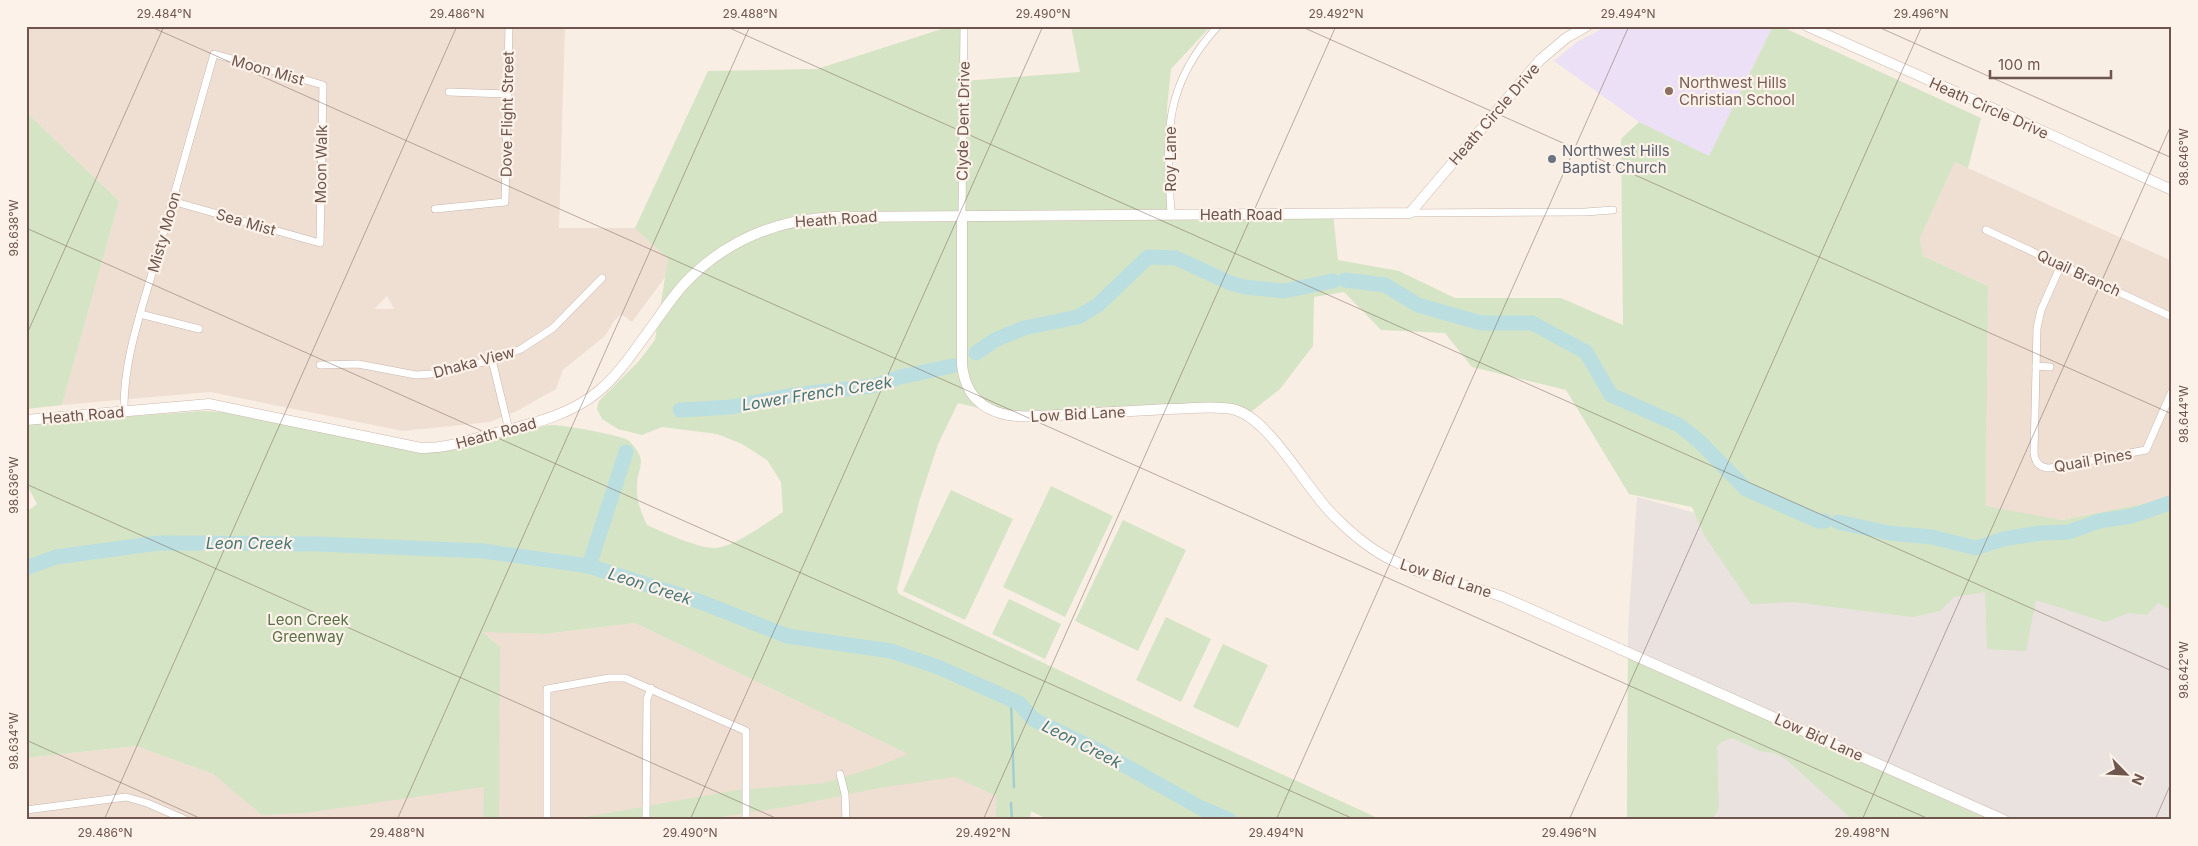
<svg xmlns="http://www.w3.org/2000/svg" width="2198" height="846" viewBox="0 0 2198 846" font-family="Inter,sans-serif">
<rect width="100%" height="100%" fill="#f9eee4"/>
<g fill="#efdfd3" fill-rule="evenodd">
<path d="M26,26h539l-6,202h76l33,31 -2,17 -34,46 -11,-8 -7,7 -9,15 -42,34 -7,19 -39,22 -27,11 -87,9 -193,-39 -148,13 57,-204 -93,-89zM387,296l7,13h-18l-1,-1z"/>
<polygon points="1955,162 2172,261 2172,498 2062,520 1986,516 1988,286 1923,256 1920,238"/>
<polygon points="635,623 996,796 996,820 26,820 26,758 136,746 213,774 263,815 481,631 544,634"/>
</g>
<polygon fill="#e9e2de" points="1637,497 1985,592 2172,557 2172,820 1627,820 1628,630"/>
<polygon fill="#ebe0f5" points="1607,26 1773,26 1709,157 1639,122 1554,61 1577,42"/>
<g fill="#d5e4c4">
<path d="M951,26h13v55l116,-9 -9,-46h140l-40,43 -4,39 4,106 162,-1 5,47 61,11 56,27h106l62,27 -2,-186 18,-17 70,34 64,-130h7l201,92 -13,50 -13,-6 -35,76 3,18 65,30 -2,220 76,14 110,-22v110l-3,1 -11,-6 -11,12 -18,-2 -24,9 -69,-22 -10,51 -39,-2 -2,-57 -31,5 -14,14 -28,6 -118,-15 -43,2 -47,-69 -12,-28 -63,-13 -63,-104 -94,-23 -27,-34 -64,-3 -37,-38 -30,5 -1,49 -33,43 -33,26 -7,-4 -232,4 -50,-12 -20,41 -19,58 -22,87 2,5 271,129 212,97h-333l-18,-9 -1,9h-34v-24l-41,-19 -76,11 -82,17 -95,15h-133l168,-30 87,-7 52,-16 32,-13 -273,-131 -91,11 -62,-2 18,15 -1,173h-16l1,-33 -178,26 -44,2 -49,-41 -77,-28 -110,12v-246l11,-8 -11,-21v-59l177,-13 19,1 190,39c48,5 91,-18 138,-26 9,-1 71,10 78,15 4,3 8,9 10,12 7,12 -1,20 -1,33 -1,15 4,27 10,40 15,7 51,23 67,23 17,1 54,-26 69,-36l-2,-30 -14,-22 -25,-16 -25,-10 -55,-7 -20,8 -24,-6 -16,-10 -5,-10 2,-8 40,-40 16,-21 13,-81 -33,-31 73,-157 109,-2z"/>
<polygon points="26,112 119,201 62,405 26,409"/>
<polygon points="1051,486 1113,516 1065,617 1003,587"/>
<polygon points="951,490 1013,519 965,620 903,591"/>
<polygon points="1123,520 1186,550 1138,651 1075,621"/>
<polygon points="1009,599 1061,624 1045,659 992,634"/>
<polygon points="1166,617 1211,639 1181,702 1136,680"/>
<polygon points="1223,644 1268,665 1238,728 1193,707"/>
<polygon points="1628,656 1989,820 1853,820 1788,761 1775,753 1760,751 1732,738 1721,742 1717,747 1719,808 1712,820 1627,820"/>
</g>
<g fill="none" stroke-linecap="round" stroke-linejoin="round">
<g stroke="#a2ced0" stroke-width="2.5">
<polyline points="1011,700 1014,787"/>
<polyline points="1011,803 1012,820"/>
</g>
<g stroke="#bbdfe0" stroke-width="15">
<polyline points="1345,280 1385,285 1418,305 1481,323 1532,323 1586,352 1611,395 1679,425 1700,442 1746,489 1818,521 1825,521"/>
<polyline points="976,353 995,340 1024,328 1078,317 1098,305 1148,257 1176,258 1230,283 1245,287 1284,291 1333,281"/>
<polyline points="680,410 731,407 793,395 873,386 900,377 952,366"/>
<polyline points="1838,522 1889,533 1932,537 1976,548 2003,539 2040,533 2069,532 2099,521 2132,516 2172,502"/>
<polyline points="589,566 626,452"/>
<polyline points="26,568 56,557 159,543 318,544 483,551 589,566 701,602 787,636 891,651 938,667 1019,703 1033,719 1099,751 1201,808 1229,820"/>
</g>
<g stroke="#c8b5ac" stroke-width="8">
<g id="street">
<polyline points="449,92 507,94"/>
<polyline points="435,209 505,202 509,26"/>
<polyline points="1410,213 1585,212 1613,210"/>
<path d="M1171,214c-4,-77 -10,-126 47,-188"/>
<polyline points="962,216 964,26"/>
<polyline points="1986,230 2172,317"/>
<path d="M2061,265l-20,45 -4,18 -3,125c1,11 7,15 16,15l96,-18 26,-59"/>
<polyline points="140,314 199,329"/>
<polyline points="492,360 509,430"/>
<polyline points="320,365 358,364 416,375 431,374 492,360 521,349 553,328 602,278"/>
<polyline points="2036,366 2050,367"/>
<path d="M124,412c-1,-53 18,-102 32,-153 19,-68 39,-137 58,-205l109,31 -3,158 -148,-42"/>
<polyline points="840,774 845,794 846,820"/>
<polyline points="26,810 126,797 147,803 186,820"/>
<polyline points="547,820 547,689 609,678 625,678 746,731 746,820"/>
<polyline points="646,820 647,699 651,688"/>
</g>
</g>
<g stroke="#cdb7ac" stroke-width="11">
<g id="secondary">
<polyline points="1807,26 1992,108 2172,190"/>
<path d="M962,216v149c2,18 9,34 26,43 21,12 47,8 70,7 37,-2 73,-4 110,-6 21,0 44,-4 64,0 37,7 75,82 103,108 17,17 36,33 57,43 35,18 75,24 111,37l501,223"/>
<path d="M26,420l183,-16 212,44c23,1 45,-7 67,-13 38,-10 81,-18 112,-45 19,-16 33,-38 48,-58 12,-16 23,-34 37,-49 40,-42 91,-63 148,-66l577,-4 130,-153 26,-22 21,-12"/>
</g>
</g>
<use href="#street" stroke="#fff" stroke-width="7"/>
<use href="#secondary" stroke="#fff" stroke-width="10"/>
</g>
<path fill="none" stroke="#6e554d" stroke-width="1" stroke-opacity="0.45" d="M149,26l1782,794M725,26l1447,645M1300,26l872,388M1876,26l296,132M26,228l1330,592M26,336l138,-310M26,484l754,336M26,740l178,80M104,820l353,-794M397,820l353,-794M690,820l353,-794M983,820l353,-794M1276,820l353,-794M1569,820l353,-794M1862,820l310,-697M2155,820l17,-39"/>
<circle fill="#8d6e63" stroke="#fcf2e9" stroke-width="2" cx="1669" cy="91" r="5"/>
<circle fill="#6b7280" stroke="#fcf2e9" stroke-width="2" cx="1552" cy="159" r="5"/>
<g text-anchor="middle" dominant-baseline="central" stroke-width="4.5" stroke-linejoin="round" paint-order="stroke">
<g font-size="15" fill="#6e554d" stroke="#fcf2e9">
<text transform="translate(268 70) rotate(16)">Moon Mist</text>
<text transform="translate(1989 108) rotate(24)">Heath Circle Drive</text>
<text transform="translate(507 114) rotate(-89)">Dove Flight Street</text>
<text transform="translate(1494 114) rotate(-49)">Heath Circle Drive</text>
<text transform="translate(963 121) rotate(-89)">Clyde Dent Drive</text>
<text transform="translate(1170 159) rotate(-90)">Roy Lane</text>
<text transform="translate(321 164) rotate(-89)">Moon Walk</text>
<text x="1241" y="214">Heath Road</text>
<text transform="translate(836 219) rotate(-4)">Heath Road</text>
<text transform="translate(246 222) rotate(16)">Sea Mist</text>
<text transform="translate(164 232) rotate(-74)">Misty Moon</text>
<text transform="translate(2079 273) rotate(25)">Quail Branch</text>
<text transform="translate(474 362) rotate(-15)">Dhaka View</text>
<text transform="translate(1078 414) rotate(-3)">Low Bid Lane</text>
<text transform="translate(83 415) rotate(-5)">Heath Road</text>
<text transform="translate(496 433) rotate(-15)">Heath Road</text>
<text transform="translate(2093 460) rotate(-10)">Quail Pines</text>
<text transform="translate(1446 578) rotate(18)">Low Bid Lane</text>
<text transform="translate(1819 737) rotate(24)">Low Bid Lane</text>
</g>
<g font-size="15" fill="#785e54" stroke="#fcf2e9" text-anchor="start">
<text x="1679" y="82">Northwest Hills<tspan x="1679" dy="17">Christian School</tspan></text>
</g>
<g font-size="15" fill="#5b616d" stroke="#fcf2e9" text-anchor="start">
<text x="1562" y="150">Northwest Hills<tspan x="1562" dy="17">Baptist Church</tspan></text>
</g>
<g font-size="15" fill="#597246" stroke="#fcf2e9">
<text x="308" y="619">Leon Creek<tspan x="308" dy="17">Greenway</tspan></text>
</g>
<g font-size="16" font-style="italic" fill="#467678" stroke="#fcf2e9">
<text transform="translate(817 393) rotate(-9)">Lower French Creek</text>
<text x="249" y="543">Leon Creek</text>
<text transform="translate(650 586) rotate(18)">Leon Creek</text>
<text transform="translate(1082 744) rotate(27)">Leon Creek</text>
</g>
</g>
<rect width="2198" height="846" fill="none" stroke="#fcf2e9" stroke-width="55"/>
<g transform="translate(2126 774) rotate(114)" stroke="#fcf2e9" stroke-width="4" paint-order="stroke">
<path d="M0-4L9 19L0 12L-9 19Z" fill="#6e554d"/>
<text y="-8" font-size="14" font-weight="bold" text-anchor="middle" fill="#6e554d">N</text>
</g>
<path d="M1990 70v8h121v-8" fill="none" stroke="#6e554d" stroke-width="2.5"/>
<text x="1998" y="70" font-size="15" fill="#6e554d" stroke="#fcf2e9" stroke-width="4" paint-order="stroke">100 m</text>
<rect x="28" y="28" width="2142" height="790" fill="none" stroke="#6e554d" stroke-width="2"/>
<g font-size="12" text-anchor="middle" fill="#6e554d">
<text x="164" y="18">29.484°N</text>
<text x="457" y="18">29.486°N</text>
<text x="750" y="18">29.488°N</text>
<text x="1043" y="18">29.490°N</text>
<text x="1336" y="18">29.492°N</text>
<text x="1628" y="18">29.494°N</text>
<text x="1921" y="18">29.496°N</text>
<text transform="translate(2184 157) rotate(-90)" y="4">98.646°W</text>
<text transform="translate(14 228) rotate(-90)" y="4">98.638°W</text>
<text transform="translate(2184 414) rotate(-90)" y="4">98.644°W</text>
<text transform="translate(14 485) rotate(-90)" y="4">98.636°W</text>
<text transform="translate(2184 670) rotate(-90)" y="4">98.642°W</text>
<text transform="translate(14 741) rotate(-90)" y="4">98.634°W</text>
<text x="105" y="837">29.486°N</text>
<text x="397" y="837">29.488°N</text>
<text x="690" y="837">29.490°N</text>
<text x="983" y="837">29.492°N</text>
<text x="1276" y="837">29.494°N</text>
<text x="1569" y="837">29.496°N</text>
<text x="1862" y="837">29.498°N</text>
</g>
</svg>
